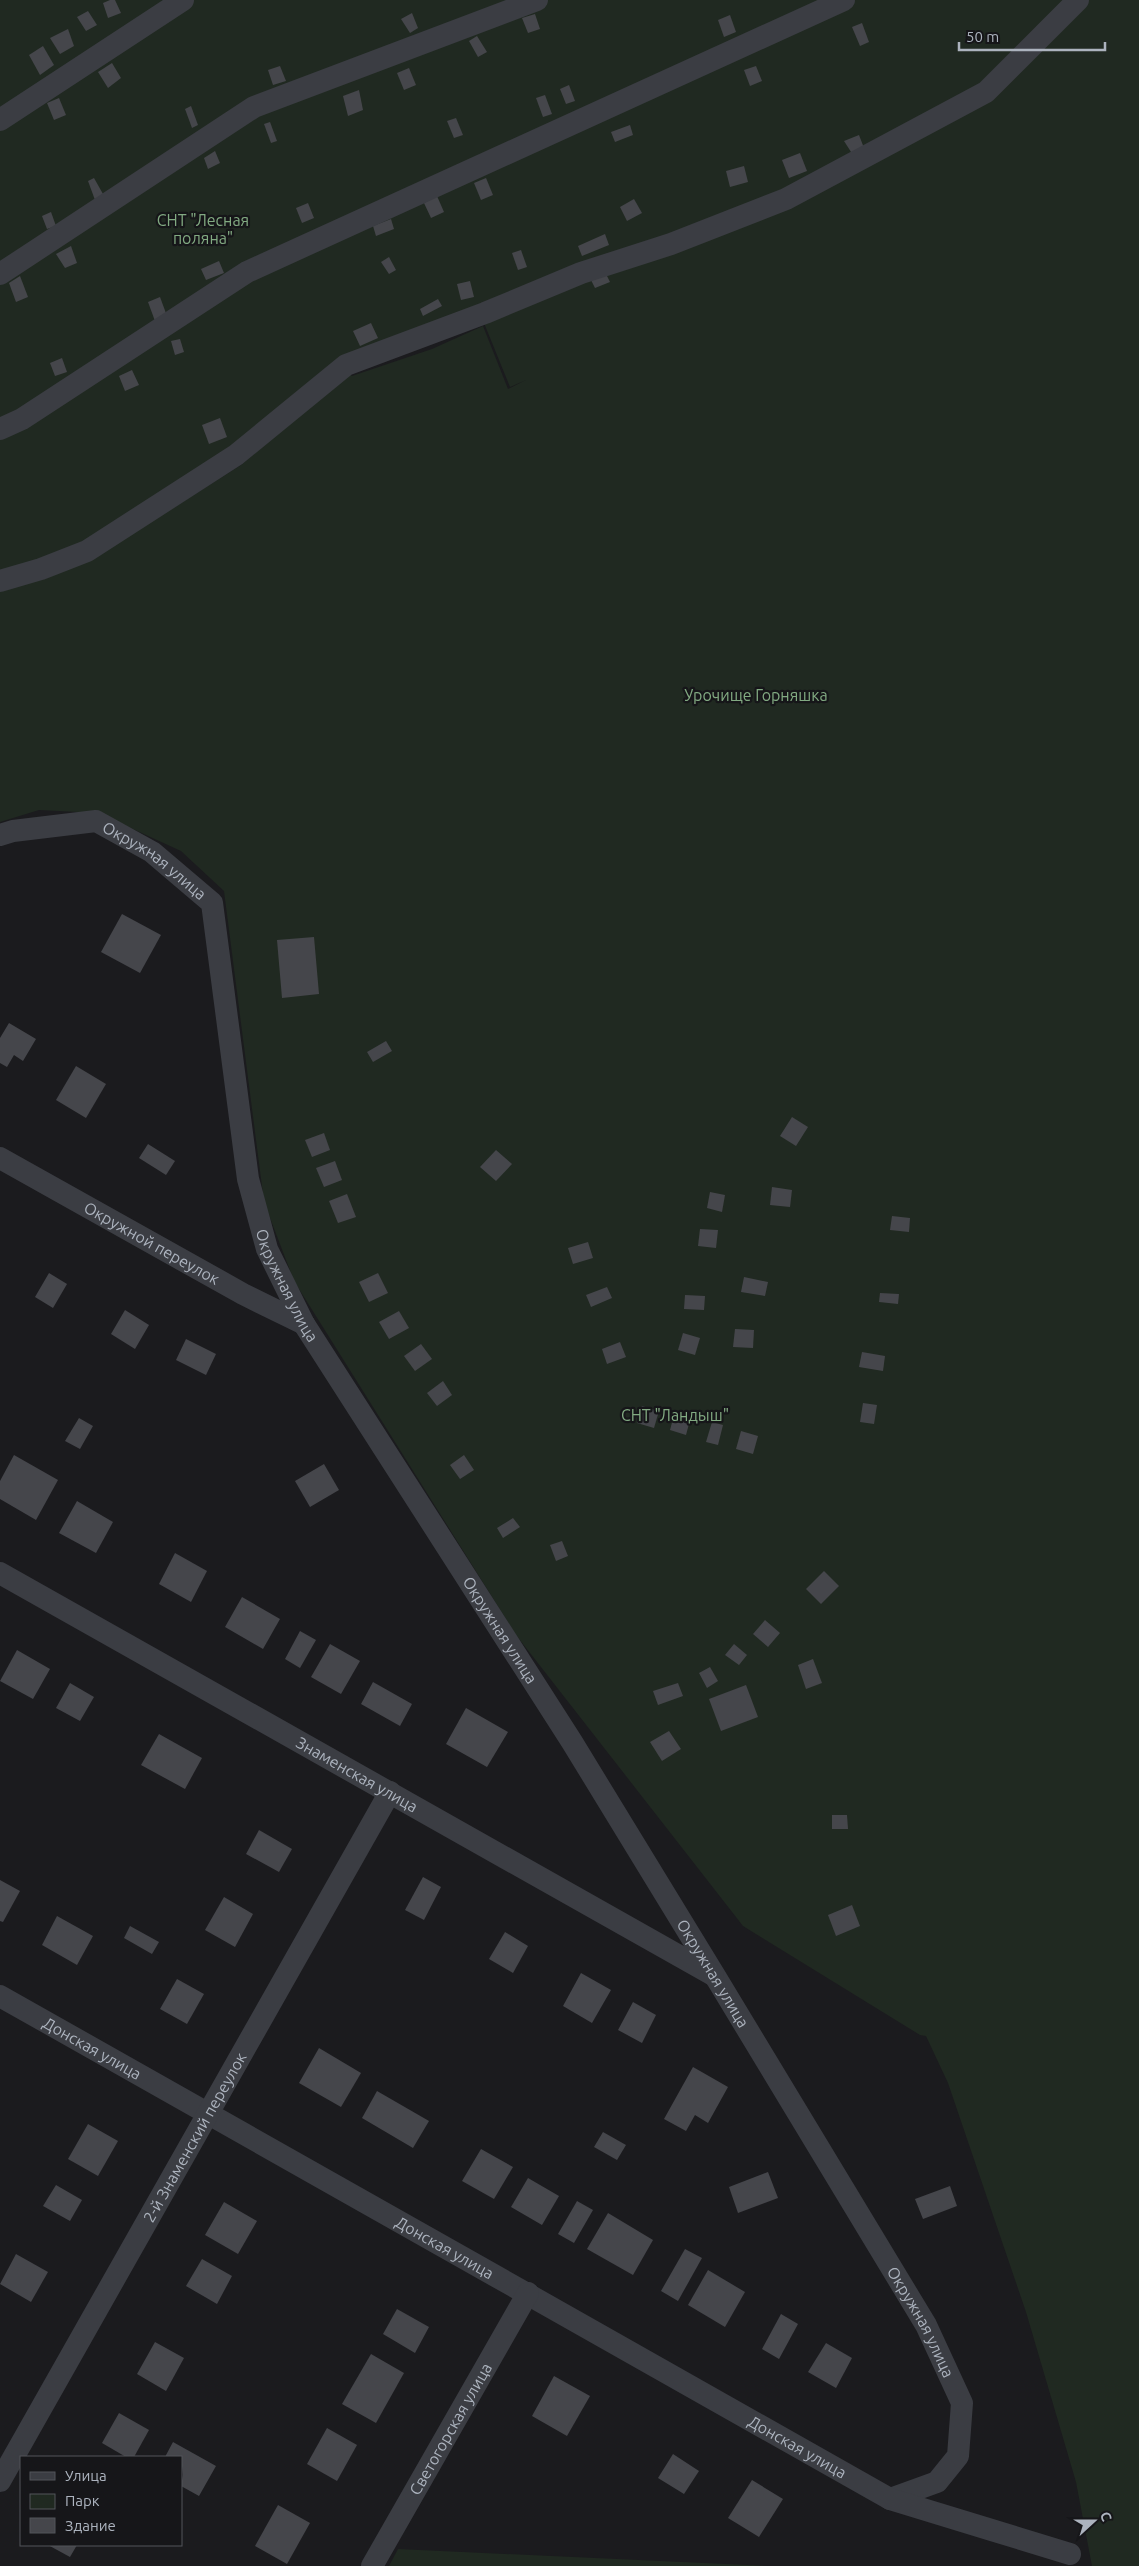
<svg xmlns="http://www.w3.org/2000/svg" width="1139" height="2566" viewBox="0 0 1139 2566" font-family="Ubuntu,sans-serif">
<rect width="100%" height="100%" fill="#1b1b1e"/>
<g fill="#202921">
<polygon points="0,0 1139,0 1139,2566 1092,2566 1076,2482 1026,2312 948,2083 926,2036 920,2035 743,1926 516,1635 294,1281 264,1202 224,891 181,851 98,813 39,810 0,822 0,591 47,578 92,559 241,465 349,373 352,376 432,349 483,326 508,389 526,380 510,387 484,323 349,371 240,463 91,556 43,574 0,586"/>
<polygon points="398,2549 769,2566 389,2566"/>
</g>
<g fill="#45464b">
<polygon points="110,0 115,0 121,13 108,18 103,3"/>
<polygon points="88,11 97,25 86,31 77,17"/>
<polygon points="412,13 418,28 410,33 401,19"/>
<polygon points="535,14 540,29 528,33 522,18"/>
<polygon points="730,15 736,32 724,37 718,20"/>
<polygon points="862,23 869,42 860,46 852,27"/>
<polygon points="68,29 74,46 60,54 50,38"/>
<polygon points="477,36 487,52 478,57 469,41"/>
<polygon points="43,46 54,65 40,75 29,55"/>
<polygon points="112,63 121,78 108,88 98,72"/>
<polygon points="280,66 286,81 273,85 268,70"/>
<polygon points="756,66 762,81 750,86 744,70"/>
<polygon points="409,68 416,85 404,90 397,73"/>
<polygon points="569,85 575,101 566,104 560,89"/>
<polygon points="359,90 363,110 348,116 343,96"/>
<polygon points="545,95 552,114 543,117 536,98"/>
<polygon points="59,98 66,115 54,120 47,103"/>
<polygon points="191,106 198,125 192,128 185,109"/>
<polygon points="456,118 463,135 454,138 447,121"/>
<polygon points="270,122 277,141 271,143 264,124"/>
<polygon points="630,125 633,135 615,142 611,132"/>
<polygon points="859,135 864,148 853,155 844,141"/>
<polygon points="215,151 220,163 208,169 204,158"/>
<polygon points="800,153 807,171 789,178 782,160"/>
<polygon points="744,166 748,182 730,187 726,171"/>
<polygon points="94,178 103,194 95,200 88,181"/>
<polygon points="486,178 493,195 481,200 474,183"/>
<polygon points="437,196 444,212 431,218 424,203"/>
<polygon points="634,199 642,213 627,221 620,207"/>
<polygon points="308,203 314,218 302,223 296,208"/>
<polygon points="51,212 56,226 47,229 42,216"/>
<polygon points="391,219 394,229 376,236 373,226"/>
<polygon points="605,234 609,245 582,256 578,246"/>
<polygon points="71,246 77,263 65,268 56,254"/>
<polygon points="521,250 527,267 518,270 512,253"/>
<polygon points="389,257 396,270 389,274 381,262"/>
<polygon points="219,261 224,273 206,280 201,269"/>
<polygon points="605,272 610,282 595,288 590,278"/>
<polygon points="20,276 28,297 16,302 9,283"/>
<polygon points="470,281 474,297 461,300 457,284"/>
<polygon points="160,297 167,316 155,321 148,302"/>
<polygon points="438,299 442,306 423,316 420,309"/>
<polygon points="371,323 378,338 360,346 353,331"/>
<polygon points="180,339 184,352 175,355 171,341"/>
<polygon points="62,358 67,372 55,376 50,363"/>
<polygon points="132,370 139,385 125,391 119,376"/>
<polygon points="220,418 227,437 209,444 202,425"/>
<polygon points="122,914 161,935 140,973 101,952"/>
<polygon points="314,937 319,994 282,998 277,940"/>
<polygon points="9,1023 36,1039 23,1061 14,1055 7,1067 0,1063 0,1038"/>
<polygon points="386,1041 392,1051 373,1062 367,1052"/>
<polygon points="76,1066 106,1084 86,1118 56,1100"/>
<polygon points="792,1117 808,1127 796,1146 780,1136"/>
<polygon points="324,1133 330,1150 312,1157 305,1140"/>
<polygon points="148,1144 175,1161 166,1175 139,1158"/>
<polygon points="496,1150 512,1164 496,1181 480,1167"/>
<polygon points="335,1161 342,1180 324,1187 316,1168"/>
<polygon points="772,1187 792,1190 790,1207 770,1205"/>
<polygon points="710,1192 725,1195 722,1212 707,1208"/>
<polygon points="347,1194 356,1217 338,1223 329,1201"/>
<polygon points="892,1216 910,1218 909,1232 890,1230"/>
<polygon points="700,1229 718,1230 716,1248 698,1246"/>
<polygon points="588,1242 593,1258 573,1264 568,1248"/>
<polygon points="49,1273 67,1284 53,1308 35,1297"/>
<polygon points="378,1273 388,1293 369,1302 359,1282"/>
<polygon points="744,1277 768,1282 765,1296 741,1292"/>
<polygon points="607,1287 612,1298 591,1307 586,1295"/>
<polygon points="880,1293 899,1294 898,1304 879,1302"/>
<polygon points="685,1295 705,1296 704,1310 684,1309"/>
<polygon points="125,1310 149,1325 135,1349 111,1334"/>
<polygon points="399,1311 409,1328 389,1339 379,1322"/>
<polygon points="735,1329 754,1330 753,1348 733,1347"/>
<polygon points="683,1333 700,1338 695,1355 678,1350"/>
<polygon points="186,1339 216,1354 206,1375 176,1360"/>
<polygon points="620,1342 626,1357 607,1364 602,1349"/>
<polygon points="421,1344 432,1359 415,1371 404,1356"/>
<polygon points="862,1352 885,1356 883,1371 859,1367"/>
<polygon points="443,1381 452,1395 437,1406 427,1393"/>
<polygon points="863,1403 877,1405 874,1424 860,1422"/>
<polygon points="642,1406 659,1411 654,1428 637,1423"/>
<polygon points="674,1415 690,1420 686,1435 670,1430"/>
<polygon points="79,1418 93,1426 80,1449 65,1441"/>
<polygon points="712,1422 723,1425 718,1445 706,1442"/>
<polygon points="741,1431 758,1436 753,1454 736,1449"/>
<polygon points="14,1455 58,1480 36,1520 0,1499 0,1481"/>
<polygon points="464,1455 474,1470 460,1479 450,1465"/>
<polygon points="324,1464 339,1490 310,1507 295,1481"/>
<polygon points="77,1501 113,1522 96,1553 59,1533"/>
<polygon points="513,1518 520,1527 503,1538 497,1528"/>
<polygon points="562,1541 568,1556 556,1561 550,1545"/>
<polygon points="175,1553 207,1571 191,1602 159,1584"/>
<polygon points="824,1571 839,1586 821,1604 806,1589"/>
<polygon points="242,1597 280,1619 263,1649 225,1627"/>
<polygon points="765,1620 780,1633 768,1647 753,1634"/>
<polygon points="300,1631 316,1640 300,1668 285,1659"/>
<polygon points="330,1644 360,1661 341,1694 311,1677"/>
<polygon points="734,1644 747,1655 739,1665 725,1655"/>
<polygon points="17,1650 50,1669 33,1699 0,1681"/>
<polygon points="813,1659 822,1683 806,1689 798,1665"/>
<polygon points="710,1667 718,1681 707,1688 699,1673"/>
<polygon points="373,1682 412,1704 400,1726 361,1704"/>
<polygon points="70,1683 94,1697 80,1721 56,1708"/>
<polygon points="678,1683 683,1696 658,1705 653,1691"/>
<polygon points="746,1685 758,1717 721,1731 709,1699"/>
<polygon points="466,1708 508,1732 487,1767 446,1744"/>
<polygon points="669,1731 681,1749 662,1761 650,1742"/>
<polygon points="159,1734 202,1758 185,1789 141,1765"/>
<polygon points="832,1815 847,1815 848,1829 832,1829"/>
<polygon points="259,1830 292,1849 279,1872 246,1854"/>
<polygon points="423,1877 441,1887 424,1920 405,1910"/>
<polygon points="0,1880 20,1891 3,1922 0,1921"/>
<polygon points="224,1897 253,1914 235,1947 205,1930"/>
<polygon points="852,1905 860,1926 836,1936 828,1915"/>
<polygon points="57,1916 93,1936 77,1965 42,1945"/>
<polygon points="130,1926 159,1942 152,1954 124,1938"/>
<polygon points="505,1932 528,1946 513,1973 489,1959"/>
<polygon points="581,1973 611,1990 592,2023 563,2006"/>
<polygon points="177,1979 204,1994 187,2024 160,2009"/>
<polygon points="633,2002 656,2015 642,2043 618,2030"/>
<polygon points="319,2048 361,2073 341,2107 299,2083"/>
<polygon points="693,2067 728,2087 708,2123 695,2115 686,2131 664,2119"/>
<polygon points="377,2091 429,2121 413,2148 362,2118"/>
<polygon points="88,2124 118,2141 98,2176 68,2159"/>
<polygon points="603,2132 626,2145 617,2160 594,2147"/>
<polygon points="481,2149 513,2167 494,2199 462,2181"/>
<polygon points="768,2172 778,2198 738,2213 729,2187"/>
<polygon points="528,2178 559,2196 542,2225 511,2207"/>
<polygon points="56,2185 82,2200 70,2221 43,2206"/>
<polygon points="950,2186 957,2206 923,2219 915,2199"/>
<polygon points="577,2201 593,2210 574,2243 558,2234"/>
<polygon points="224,2202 257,2221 238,2254 205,2235"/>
<polygon points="608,2213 653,2240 633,2275 587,2249"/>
<polygon points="685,2249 702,2258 678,2301 661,2291"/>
<polygon points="16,2254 48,2272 31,2302 0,2284"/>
<polygon points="202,2259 232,2276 217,2304 186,2286"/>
<polygon points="708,2270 745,2292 725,2327 688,2305"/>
<polygon points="397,2309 429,2327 415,2353 383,2334"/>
<polygon points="781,2314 798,2324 779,2359 762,2349"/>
<polygon points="155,2342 184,2358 166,2391 137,2374"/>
<polygon points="826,2343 852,2358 836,2388 808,2372"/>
<polygon points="371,2354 404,2373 376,2423 342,2404"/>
<polygon points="554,2376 590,2396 567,2436 532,2416"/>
<polygon points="119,2413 149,2430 134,2457 126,2457 102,2443"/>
<polygon points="327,2428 357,2445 337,2481 307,2464"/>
<polygon points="173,2442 216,2466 199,2496 181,2486 183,2475 181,2457 165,2457"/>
<polygon points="673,2454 699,2471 684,2494 658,2478"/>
<polygon points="752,2480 783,2499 759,2537 728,2518"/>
<polygon points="278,2505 310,2523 287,2564 255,2546"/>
<polygon points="48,2545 77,2545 70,2557"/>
</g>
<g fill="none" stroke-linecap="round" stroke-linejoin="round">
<g stroke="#3b3d43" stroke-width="22">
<polyline points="0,120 183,0"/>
<polyline points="0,274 254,107 537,0"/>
<polyline points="0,429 22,419 247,272 844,0"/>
<polyline points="0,581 41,569 87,551 236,455 346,365 485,313 581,273 671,244 786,199 986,92 1078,0"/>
<path id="s1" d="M0,835l13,-4 83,-10 56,31 60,51 36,276 19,70 37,75 268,418 143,234 211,349 36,78 -4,53 -21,26 -47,17"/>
<path id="s2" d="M0,1158l243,136 61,30"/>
<path id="s3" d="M0,1573l713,402"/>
<path id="s4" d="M0,1996l890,503 180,55"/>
<path id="s5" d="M0,2481l390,-689"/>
<path id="s6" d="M372,2566l156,-273"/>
</g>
</g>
<g text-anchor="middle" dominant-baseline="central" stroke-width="4.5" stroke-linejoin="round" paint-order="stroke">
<g font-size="16" fill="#82aa82" stroke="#161619">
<text x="203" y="220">СНТ "Лесная<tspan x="203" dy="18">поляна"</tspan></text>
<text x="756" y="695">Урочище Горняшка</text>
<text x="675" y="1415">СНТ "Ландыш"</text>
</g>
<g font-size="16" fill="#acb3be" stroke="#161619">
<text stroke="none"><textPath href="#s1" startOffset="168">Окружная улица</textPath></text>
<text stroke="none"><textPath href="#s2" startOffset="174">Окружной переулок</textPath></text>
<text stroke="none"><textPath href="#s1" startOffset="632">Окружная улица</textPath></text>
<text stroke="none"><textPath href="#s1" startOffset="1038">Окружная улица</textPath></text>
<text stroke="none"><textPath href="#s3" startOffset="410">Знаменская улица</textPath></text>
<text stroke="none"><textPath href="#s1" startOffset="1442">Окружная улица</textPath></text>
<text stroke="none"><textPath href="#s4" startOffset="106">Донская улица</textPath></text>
<text stroke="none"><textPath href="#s5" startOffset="395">2-й Знаменский переулок</textPath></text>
<text stroke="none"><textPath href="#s4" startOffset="511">Донская улица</textPath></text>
<text stroke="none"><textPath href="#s1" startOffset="1848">Окружная улица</textPath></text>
<text stroke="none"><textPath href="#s6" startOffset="158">Светогорская улица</textPath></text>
<text stroke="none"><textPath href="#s4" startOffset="916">Донская улица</textPath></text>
</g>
</g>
<rect x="20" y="2456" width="162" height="90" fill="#161619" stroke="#52555b"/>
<rect x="30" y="2472" width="25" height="8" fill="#3b3d43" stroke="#52555b"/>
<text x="65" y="2481" font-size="15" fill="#acb3be">Улица</text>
<rect x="30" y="2494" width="25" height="15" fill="#202921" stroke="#52555b"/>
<text x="65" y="2506" font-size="15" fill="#acb3be">Парк</text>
<rect x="30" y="2518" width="25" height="15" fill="#45464b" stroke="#52555b"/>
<text x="65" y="2531" font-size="15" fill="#acb3be">Здание</text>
<g transform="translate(1094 2521) rotate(69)" stroke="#161619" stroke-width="4" paint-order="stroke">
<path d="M0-4L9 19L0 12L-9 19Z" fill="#acb3be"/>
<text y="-8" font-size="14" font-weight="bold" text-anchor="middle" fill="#acb3be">С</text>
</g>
<path d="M959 42v8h146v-8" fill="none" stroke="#acb3be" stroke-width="2.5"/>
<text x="966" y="42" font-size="15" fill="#acb3be" stroke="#161619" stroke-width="4" paint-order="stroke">50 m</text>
</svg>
